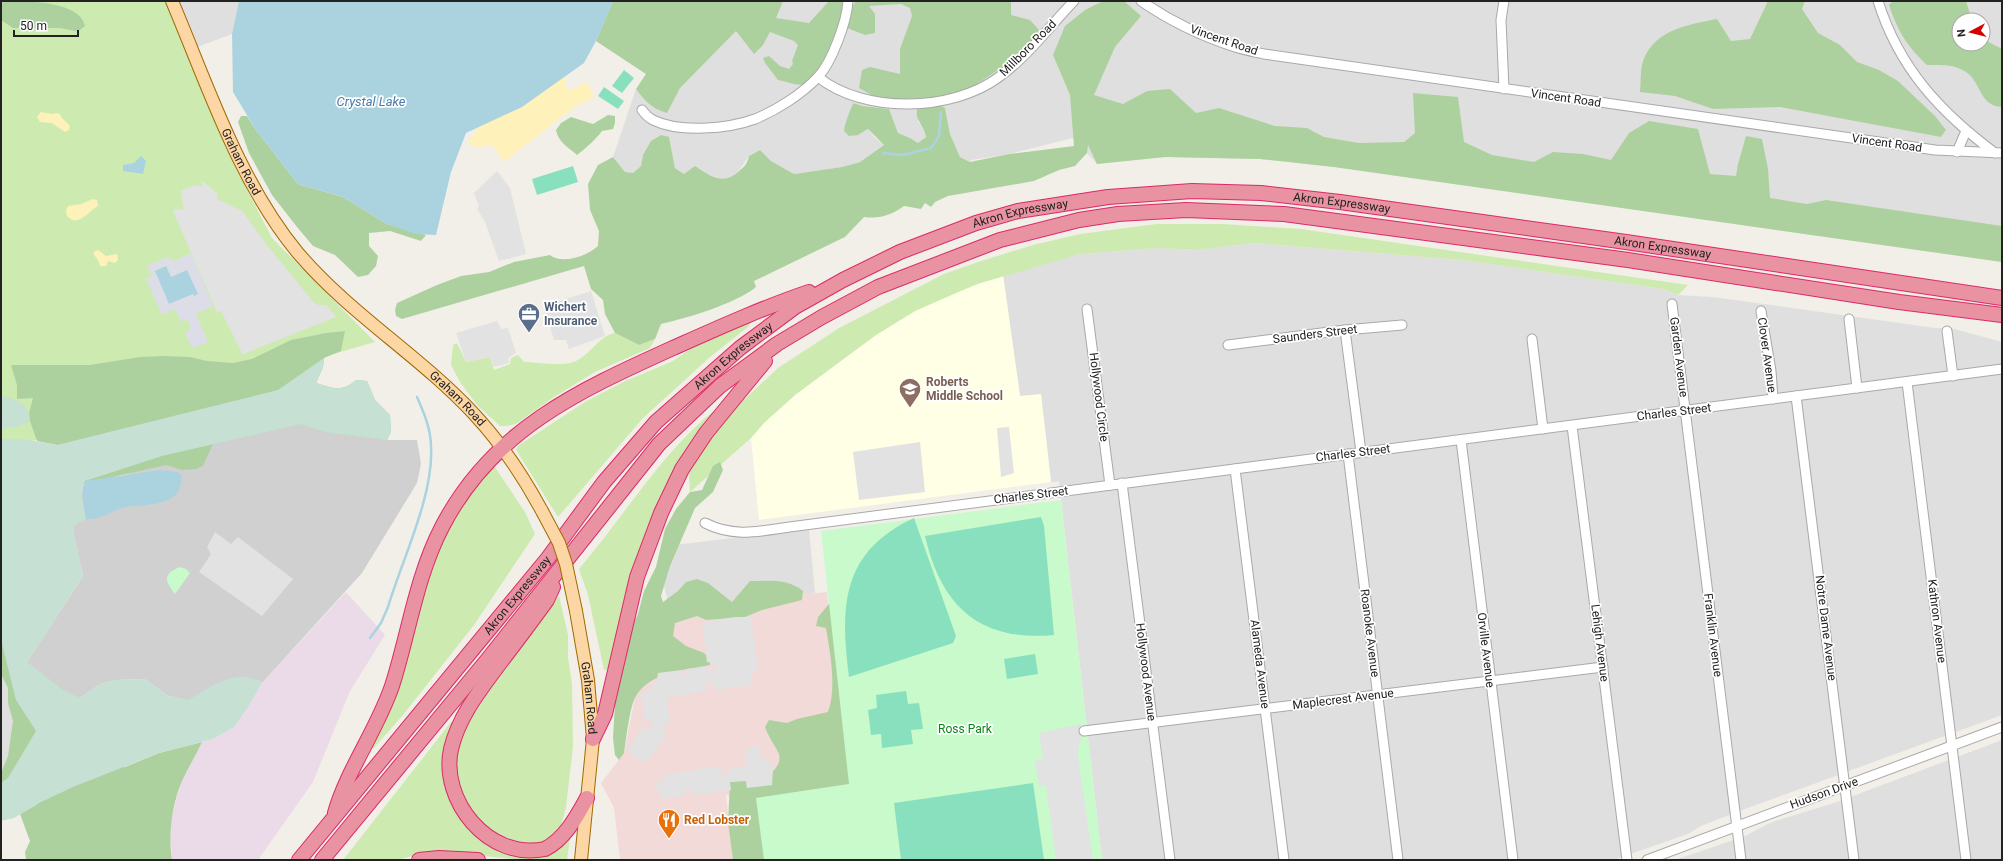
<svg xmlns="http://www.w3.org/2000/svg" width="2003" height="861" viewBox="0 0 2003 861" font-family="Roboto,sans-serif">
<rect width="100%" height="100%" fill="#f2efe9"/>
<g fill="#e0dfdf" fill-rule="evenodd">
<polygon points="173,1 239,1 232,34 192,49"/>
<path d="M613,1h1389v261l-668,-95 -74,-8 -95,-2 -68,7 -24,-26 -64,16 -38,6 -1,2 -10,-5 -10,-23 -5,-26 -28,13 7,7 2,9 -9,7 -7,-6 -12,-5 -9,-24 -26,-3 -10,-3 -4,13 -4,7 13,12 10,-6 6,8 10,8 -24,17 -18,5 -48,7 -23,-13 -11,-11 -11,6 -15,21 -10,3 -16,-6 -20,-2 -4,2 -9,-6 -6,-30 -26,17 -2,12 -8,6 -8,-1 -12,-15 23,-68 10,-15 -50,-33zM1959,20h24v24h-24z"/>
<polygon points="1254,243 1462,260 1663,289 1678,295 1713,297 1935,328 1951,328 2002,342 2002,715 1745,809 1701,826 1688,834 1613,860 1102,860 1059,481 1051,482 1041,395 1020,396 1003,275 1081,254 1159,248 1197,250"/>
<polygon points="809,529 815,593 669,608 664,585 666,546"/>
<polygon points="1,663 39,740 1,786"/>
<polygon points="2002,740 2002,860 1675,860 1745,836 1772,822 1837,802"/>
</g>
<polygon fill="#f2dad9" points="827,592 849,784 752,799 726,795 734,860 620,860 614,808 601,783 624,753 635,697 643,686 654,678 669,608"/>
<polygon fill="#ebdbe8" points="346,592 385,635 350,691 313,782 258,860 172,860 170,828 175,804 182,780 202,742 213,739 234,727 249,706 262,683"/>
<polygon fill="#ffffe5" points="1003,275 1020,396 1041,394 1051,482 759,520 751,438 764,423 795,395 876,335 915,311 941,298"/>
<polygon fill="#d0d0d0" points="300,424 326,432 387,440 417,440 421,464 417,483 362,573 262,683 257,680 218,684 188,701 166,695 145,679 116,680 100,684 80,698 63,690 27,662 83,576 73,531 83,490 212,444"/>
<g fill="#cdebb0">
<polygon points="1,1 165,1 226,149 272,238 375,342 1,450"/>
<polygon points="1157,224 1222,224 1301,229 1688,285 1678,295 1663,289 1462,260 1254,243 1197,250 1159,248 1081,254 977,284 915,311 876,335 795,395 764,423 751,438 690,492 689,473 717,425 778,368 839,328 944,274 981,261 1033,245 1080,234"/>
<polygon points="745,323 750,323 749,326 710,357 643,418 558,517 521,458 516,449 519,445 585,402 623,382 673,361 703,340"/>
<path d="M615,333l24,12 16,-6 -5,9 -55,24 -41,25 -38,27 -9,2h-7l-23,-21 -17,-23 -9,-17 2,-20 4,-2 9,19 24,-5 4,13 16,-6 1,-6 7,-3 6,7c11,0 35,4 46,1 19,-4 27,-27 45,-30z"/>
<path d="M717,408h3l-35,46 -76,215 -5,1 -16,-75 -9,-26c46,-54 83,-117 138,-161z"/>
<polygon points="495,467 525,512 535,534 474,625 403,715 373,749 372,747 392,701 431,562 456,512 492,468"/>
<polygon points="559,596 568,635 568,657 572,684 573,747 566,807 562,822 557,834 539,847 488,838 463,808 454,766 461,734 488,692"/>
<path d="M451,722l3,1c-3,15 -10,36 -9,51 1,44 44,87 91,82 3,-1 8,-2 11,-4 7,-4 13,-11 19,-16l4,2 -3,22h-46l-74,-8 -24,1 -25,7h-55z"/>
</g>
<g fill="#add19e">
<path d="M3,1c20,0 77,-1 82,25l-5,4 -5,1 -15,-3h-47l-12,-8v-14z"/>
<path d="M613,1h170l-7,17 33,5 20,-22h16c-3,17 -22,73 -37,82 -8,5 -22,-2 -30,-3l-13,-17 -2,-5 6,-2 11,10 9,3 4,-5 -1,-3 6,-16 -4,-4 -24,-9 -7,13 -9,9 -18,-23 -56,57 -13,25c-15,-4 -22,-12 -31,-24l10,-15 -50,-33z"/>
<path d="M856,1h155v14l19,5 9,10 -9,14 -26,22 -38,25 -35,9 14,8 5,26 10,23 10,5 39,-8 65,-8 -4,-51 -17,-40 12,-29 20,-16 18,-9h21l17,15 -26,31 -21,48 29,9 24,-13 23,-2 26,24 23,-5 56,18 32,2 17,9 35,6 45,-1 11,-9 -2,-40 45,4 6,45 28,13 42,7 19,-10 30,2 28,6 18,-27 20,-12 49,8 12,45 26,2 2,-12 8,-28 16,3 6,30 2,29 37,6 19,-4 176,26v36l-668,-95 -74,-8 -95,-2 -68,7 -9,-19 -1,8 -12,13 -16,4 -25,11 -86,15 -13,6 -4,5 -6,-4 -4,6 -17,-3c-13,9 -23,13 -40,11l-19,20 -91,44 2,6c-21,17 -69,31 -95,37l-6,15 -16,6 -24,-12 -10,-19 -2,-14 -12,-11 -7,-23 -182,53 -6,-3 -1,-6 2,-7 40,-18 24,-9 28,-4 25,-10 36,-7c12,10 37,1 48,-9l1,-15 -9,-21 -2,-26 10,-19 15,-8 12,15 8,1 8,-7 2,-11 8,-14 10,-6 8,2 6,31 9,6 11,-8c15,10 29,20 44,5 6,-5 8,-7 10,-15l11,-6 11,11 23,13 48,-7 18,-5 24,-17 -16,-16 -10,6 -9,1 -5,-5c1,-10 6,-19 9,-28l10,3 26,3 9,24 12,5 8,5 8,-6c-3,-16 -14,-16 -7,-34l-39,-3 -21,-12 3,-18 8,-3 30,7v-25l12,-33 -2,-8 -9,-4 -32,2 6,8v19l-10,2 -18,-7 5,-21z"/>
<path d="M1768,1h37l-3,8 16,24 22,12 17,17 22,8 19,11 37,35 11,14 -5,7 -161,-30 -67,2 -38,-13 -35,-4c1,-9 0,-22 3,-31 12,-32 45,-36 74,-42l14,22 19,-2z"/>
<path d="M1893,1h73l6,19h-13v24h24v-5l19,10v58c-23,-1 -20,-24 -36,-35 -12,-8 -25,-7 -39,-7 -20,-19 -29,-33 -38,-60z"/>
<path d="M608,115l7,1v7l-2,6 -11,2c-4,6 -18,19 -25,24 -9,-8 -19,-13 -21,-25l5,-7 10,-6 22,7z"/>
<polygon points="241,116 247,116 256,130 298,184 343,197 387,224 426,235 421,241 390,231 369,233 369,246 378,256 376,266 368,275 358,277 335,255 313,246 297,227 272,195 249,153 238,122"/>
<path d="M345,331l-4,20 -17,7 -1,9 -7,16c17,5 25,10 40,-3l11,1 8,19 15,15 1,17 -4,8 -61,-8 -26,-8 -87,20 -10,22 -7,3 -14,1 -16,-5 -83,19 -26,-39 -20,-4 -7,-20 -1,-8 4,-15 -16,1v-14l-6,-20h79l50,-8 24,-1 26,1 17,4 26,2 19,-4 39,-19 35,-7z"/>
<path d="M720,462l3,8 -10,22 -18,16 -25,58 -9,30 2,6 15,-11 8,-9 11,-3 11,4 24,19 18,-21c18,0 38,-3 53,10l-1,9 -40,10 -17,7 -39,3 -9,-4 -22,7 -2,13 13,10 18,7 6,6v6c-25,5 -60,7 -74,31 -6,9 -10,44 -12,57l-5,7 -4,-5 -2,-17 2,-35 5,-26 5,-16 1,-15 6,-19 6,-13 6,-23 12,-24 9,-38 11,-20 14,-17 12,-2 11,-24z"/>
<path d="M1,567l26,95 36,28 17,8 45,69 34,-14 43,-11c-6,13 -14,26 -20,39 -10,24 -14,53 -10,79h-146l-1,-8 5,-11 -10,-27 16,-9 -28,-26 -7,4v-10l7,-17 5,-35 -5,-18v-15l-7,-14z"/>
<path d="M834,598l30,189 -98,73h-33l-5,-38 2,-40 16,-1 1,6c12,-5 39,-18 31,-35 -4,-8 -10,-16 -13,-25l4,-7 18,3 10,-4 31,-7c9,-24 2,-60 -2,-84l-10,-2 2,-9z"/>
</g>
<g fill="#c6e0d4">
<path d="M324,358l-1,9 -7,16c17,5 25,10 40,-3l11,1 8,19 15,15 1,17 -4,8 -61,-8 -26,-8 -138,32 -77,25c-6,10 -1,27 1,38l-11,6 -2,6 10,45 -56,86 36,28 17,8 20,-14 16,-4 29,-1 21,16 22,5c22,-12 49,-34 74,-17l-13,23 -15,21 -21,12 -54,14 -86,34 -34,16 -25,15 -13,3v-38l7,-5 28,-47 -20,-31 -15,-60v-201h23l33,6 221,-55z"/>
<path d="M1,396c15,3 28,7 29,25l-10,5 -19,3z"/>
</g>
<g fill="#fff1ba">
<polygon points="566,75 566,87 570,90 587,82 595,97 577,105 577,107 573,108 504,162 492,145 480,147 471,146 468,142 479,127 522,107"/>
<polygon points="41,112 51,114 59,113 62,118 70,126 69,130 65,132 52,123 40,122 37,117"/>
<path d="M93,199l4,1 1,6c-10,5 -19,22 -31,10l-1,-6 2,-4 13,-2z"/>
<polygon points="98,250 106,256 117,254 118,260 115,263 108,261 106,266 100,266 98,260 94,255 94,252"/>
</g>
<g fill="#c8facc">
<polygon points="1061,500 1102,860 764,860 756,798 849,784 821,531"/>
<path d="M180,567l6,2 4,4 -15,21c-10,-13 -13,-20 5,-27z"/>
</g>
<g fill="#88e0be">
<polygon points="624,70 634,78 622,93 612,86"/>
<polygon points="604,87 624,101 618,109 598,96"/>
<polygon points="573,166 578,182 537,195 532,179"/>
<path d="M1041,517l3,9 10,109c-75,7 -113,-29 -129,-99z"/>
<path d="M914,518l42,118 -3,7 -104,34c-9,-71 -8,-125 65,-159z"/>
<polygon points="1035,654 1038,674 1007,679 1004,659"/>
<polygon points="906,691 908,704 919,703 923,729 911,730 913,744 882,748 881,734 871,735 868,710 877,708 876,695"/>
<polygon points="1033,783 1044,860 901,860 894,803"/>
</g>
<g fill="#e2e2e2">
<polygon points="497,171 510,188 526,254 499,261 485,222 477,209 479,206 474,193"/>
<polygon points="201,180 218,194 217,199 242,211 267,245 314,303 319,305 326,305 336,317 248,352 243,355 221,311 217,312 173,211 176,209 184,210 181,191 194,185 202,187"/>
<polygon points="591,291 605,336 569,349 566,340 554,340 546,313 552,311 550,304"/>
<polygon points="497,321 501,329 508,328 516,353 508,358 509,363 493,367 490,357 466,362 456,333"/>
<polygon points="1009,427 1014,473 1001,477 997,428"/>
<polygon points="920,442 925,492 859,500 853,452"/>
<polygon points="215,532 231,544 238,537 293,579 262,616 199,572 211,554 207,547"/>
<polygon points="735,617 751,617 758,670 752,672 752,685 714,690 712,682 706,683 707,691 667,697 670,724 664,725 663,728 665,737 648,762 645,760 640,761 632,755 628,749 643,727 651,730 653,724 652,721 645,720 641,693 650,690 657,679 658,673 682,670 683,676 685,677 687,675 686,669 710,667 713,673 716,673 714,663 707,662 702,624 709,621"/>
<polygon points="1081,724 1082,739 1079,744 1078,757 1093,860 1056,860 1046,786 1039,786 1035,760 1043,759 1039,733"/>
<polygon points="758,746 759,754 771,764 773,770 772,785 747,788 746,781 738,781 730,782 731,790 691,795 691,790 687,788 685,790 685,796 661,799 660,793 657,791 655,783 664,780 665,775 721,766 722,775 727,774 730,769 746,767 745,753 749,747"/>
</g>
<path fill="#dddde8" fill-rule="evenodd" d="M191,253l22,53 -17,8 12,28 -16,6 -7,-15 6,-5 -4,-9 -6,3 -6,-13 -13,6 -16,-36 6,-3 -5,-10 20,-9 7,4zM166,266l5,11 27,17h-5l-38,-23z"/>
<g fill="#aad3df">
<polygon points="239,1 613,1 596,41 584,63 522,107 466,133 451,172 436,235 416,234 387,224 343,197 298,184 256,130 233,92 232,34"/>
<polygon points="141,156 146,161 143,174 123,171 123,165 134,163"/>
<polygon points="166,266 171,277 187,270 198,294 194,296 193,294 169,304 155,271"/>
<path d="M160,470l17,2 4,2c4,36 -38,29 -59,34 -12,4 -23,12 -36,11 -1,-11 -7,-27 -1,-38z"/>
</g>
<g fill="none" stroke-linecap="round" stroke-linejoin="round">
<g stroke="#aad3df" stroke-width="2.5">
<polyline points="883,153 903,155 931,148 939,136 941,112"/>
<path d="M370,638l11,-15 7,-16c14,-47 46,-112 43,-160 0,-18 -7,-34 -14,-50"/>
</g>
<g stroke="#a9a9a9" stroke-width="11">
<g id="minor">
<path d="M1141,1c29,20 60,35 94,46 9,3 20,5 29,7l671,96 67,3"/>
<polyline points="1504,1 1501,20 1504,89"/>
<path d="M1878,1c21,67 62,111 117,152"/>
<path d="M818,77c46,37 134,35 181,0 29,-21 50,-50 75,-76"/>
<path d="M642,110c3,4 7,8 11,10 26,13 75,9 102,-1 22,-9 47,-25 63,-42 14,-15 29,-56 30,-76"/>
<polyline points="1957,152 1966,131"/>
<polyline points="1672,304 1741,860"/>
<polyline points="1087,309 1110,485"/>
<polyline points="1761,311 1771,371 1773,399"/>
<polyline points="1849,319 1857,388"/>
<polyline points="1345,330 1361,452"/>
<polyline points="1947,331 1953,376"/>
<polyline points="1532,339 1543,429"/>
<polyline points="1228,345 1345,330 1402,325"/>
<polyline points="1907,382 1966,860"/>
<polyline points="1796,396 1854,860"/>
<polyline points="1572,426 1627,860"/>
<polyline points="1461,440 1513,860"/>
<polyline points="1348,454 1398,860"/>
<polyline points="1235,469 1284,860"/>
<polyline points="1122,483 1170,860"/>
<path d="M705,523c31,16 59,7 92,3l1205,-157"/>
<polyline points="1084,731 1603,667"/>
<polyline points="1647,860 2002,727"/>
</g>
</g>
<g stroke="#a06b00" stroke-width="14">
<g id="major">
<path id="s1" d="M172,1c36,85 67,181 126,252 52,61 122,103 176,161 27,29 49,62 68,97"/>
<path id="s2" d="M576,611l12,69 5,59 -12,121"/>
</g>
</g>
<g stroke="#dc2a67" stroke-width="16">
<g id="highway">
<path d="M553,587l-6,13c-15,21 -31,42 -47,63 -20,27 -41,53 -49,86 -11,51 37,112 94,100 20,-10 32,-33 42,-51"/>
<polyline points="593,739 605,714 637,577 661,513 682,469 706,433 765,361"/>
<path d="M335,813c12,-43 42,-83 57,-127 17,-53 24,-109 50,-159 50,-97 136,-136 231,-179 45,-20 89,-40 136,-56"/>
<path id="s3" d="M299,860l249,-302 56,-76 52,-60 84,-74 55,-41 48,-27 57,-28 76,-29 42,-12 90,-14 84,-6 69,2 79,9 286,40 376,56"/>
<polyline points="322,860 488,659 659,444 720,386 777,344 822,317 878,287 1000,240 1079,220 1118,214 1186,210 1284,214 1628,260 1899,302 2002,315"/>
<polyline points="419,860 439,858 478,860"/>
</g>
</g>
<use href="#minor" stroke="#fff" stroke-width="9"/>
<use href="#major" stroke="#fcd6a4" stroke-width="12"/>
<use href="#highway" stroke="#e892a2" stroke-width="14"/>
<g stroke="#a06b00" stroke-width="14" stroke-linecap="butt">
<polyline id="major-bridge" points="542,511 559,543 566,564 576,611"/>
</g>
<use href="#major-bridge" stroke="#fcd6a4" stroke-width="12"/>
</g>
<defs>
<g id="office-pin" transform="scale(1.15)"><path d="M0 17L-7.5 6A9.5 9.5 0 1 1 7.5 6Z" fill="#5c6f8a" stroke="#fff"/><path d="M-6-3h4V-5.5h4V-3h4V5H-6ZM-1-4.5V-3h2v-1.5ZM-6 0V1H6V0Z" fill="#fff"/></g>
<g id="school-pin" transform="scale(1.15)"><path d="M0 17L-7.5 6A9.5 9.5 0 1 1 7.5 6Z" fill="#8d6e63" stroke="#fff"/><path d="M0-5L7-2L0 1L-7-2ZM-4 1L0 2.5L4 1V4Q0 6-4 4Z" fill="#fff"/></g>
<g id="restaurant-pin" transform="scale(1.15)"><path d="M0 17L-7.5 6A9.5 9.5 0 1 1 7.5 6Z" fill="#e8710a" stroke="#fff"/><path d="M-5-6h1v4h1v-4h1v4h1v-4h1v5L-1.5 .5V6h-2V.5L-5-1ZM5-6V6H3V1.5H1.5Q1.5-4 5-6Z" fill="#fff"/></g>
</defs>
<g fill-rule="evenodd">
<use href="#office-pin" x="529" y="314"/>
<use href="#school-pin" x="910" y="389"/>
<use href="#restaurant-pin" x="669" y="820"/>
</g>
<g text-anchor="middle" dominant-baseline="central" stroke-width="3.5" stroke-linejoin="round" paint-order="stroke">
<g font-size="12" fill="#222" stroke="#fff">
<text transform="translate(1224 40) rotate(19)">Vincent Road</text>
<text transform="translate(1028 48) rotate(-45)">Millboro Road</text>
<text transform="translate(1566 98) rotate(8)">Vincent Road</text>
<text transform="translate(1887 143) rotate(8)">Vincent Road</text>
<text stroke="none"><textPath href="#s1" startOffset="175">Graham Road</textPath></text>
<text stroke="none"><textPath href="#s3" startOffset="1315">Akron Expressway</textPath></text>
<text stroke="none"><textPath href="#s3" startOffset="991">Akron Expressway</textPath></text>
<text stroke="none"><textPath href="#s3" startOffset="1639">Akron Expressway</textPath></text>
<text transform="translate(1315 334) rotate(-7)">Saunders Street</text>
<text transform="translate(1767 355) rotate(82)">Clover Avenue</text>
<text stroke="none"><textPath href="#s3" startOffset="667">Akron Expressway</textPath></text>
<text transform="translate(1679 357) rotate(83)">Garden Avenue</text>
<text transform="translate(1099 397) rotate(83)">Hollywood Circle</text>
<text stroke="none"><textPath href="#s1" startOffset="499">Graham Road</textPath></text>
<text transform="translate(1674 412) rotate(-7)">Charles Street</text>
<text transform="translate(1353 453) rotate(-7)">Charles Street</text>
<text transform="translate(1031 495) rotate(-7)">Charles Street</text>
<text stroke="none"><textPath href="#s3" startOffset="343">Akron Expressway</textPath></text>
<text transform="translate(1937 621) rotate(83)">Kathron Avenue</text>
<text transform="translate(1826 628) rotate(83)">Notre Dame Avenue</text>
<text transform="translate(1370 633) rotate(83)">Roanoke Avenue</text>
<text transform="translate(1713 635) rotate(83)">Franklin Avenue</text>
<text transform="translate(1600 643) rotate(83)">Lehigh Avenue</text>
<text transform="translate(1486 650) rotate(83)">Orville Avenue</text>
<text transform="translate(1260 664) rotate(83)">Alameda Avenue</text>
<text transform="translate(1146 672) rotate(83)">Hollywood Avenue</text>
<text stroke="none"><textPath href="#s2" startOffset="88">Graham Road</textPath></text>
<text transform="translate(1343 699) rotate(-7)">Maplecrest Avenue</text>
<text transform="translate(1824 793) rotate(-20)">Hudson Drive</text>
</g>
<g font-size="12" font-weight="bold" fill="#4e5e75" stroke="#fff" text-anchor="start">
<text x="544" y="307">Wichert<tspan x="544" dy="14">Insurance</tspan></text>
</g>
<g font-size="12" font-weight="bold" fill="#785e54" stroke="#fff" text-anchor="start">
<text x="926" y="382">Roberts<tspan x="926" dy="14">Middle School</tspan></text>
</g>
<g font-size="12" fill="#0c8416" stroke="#fff">
<text x="965" y="729">Ross Park</text>
</g>
<g font-size="12" font-weight="bold" fill="#c56008" stroke="#fff" text-anchor="start">
<text x="684" y="820">Red Lobster</text>
</g>
<g font-size="13" font-style="italic" fill="#4a7aab" stroke="#fff">
<text x="371" y="101">Crystal Lake</text>
</g>
</g>
<rect width="2003" height="861" fill="none" stroke="#222222" stroke-width="4"/>
<g transform="translate(1971 32) rotate(263)"><circle r="19" fill="#ffffff" stroke="#a7a7a7"/>
<path d="M0-3L7 15L0 10L-7 15Z" fill="#d40000"/>
<text y="-6" font-size="11" font-weight="bold" text-anchor="middle" fill="#222222">N</text>
</g>
<path d="M14 30v6h64v-6" fill="none" stroke="#222222" stroke-width="2"/>
<text x="20" y="30" font-size="12" fill="#222222" stroke="#ffffff" stroke-width="3" paint-order="stroke">50 m</text>
</svg>
